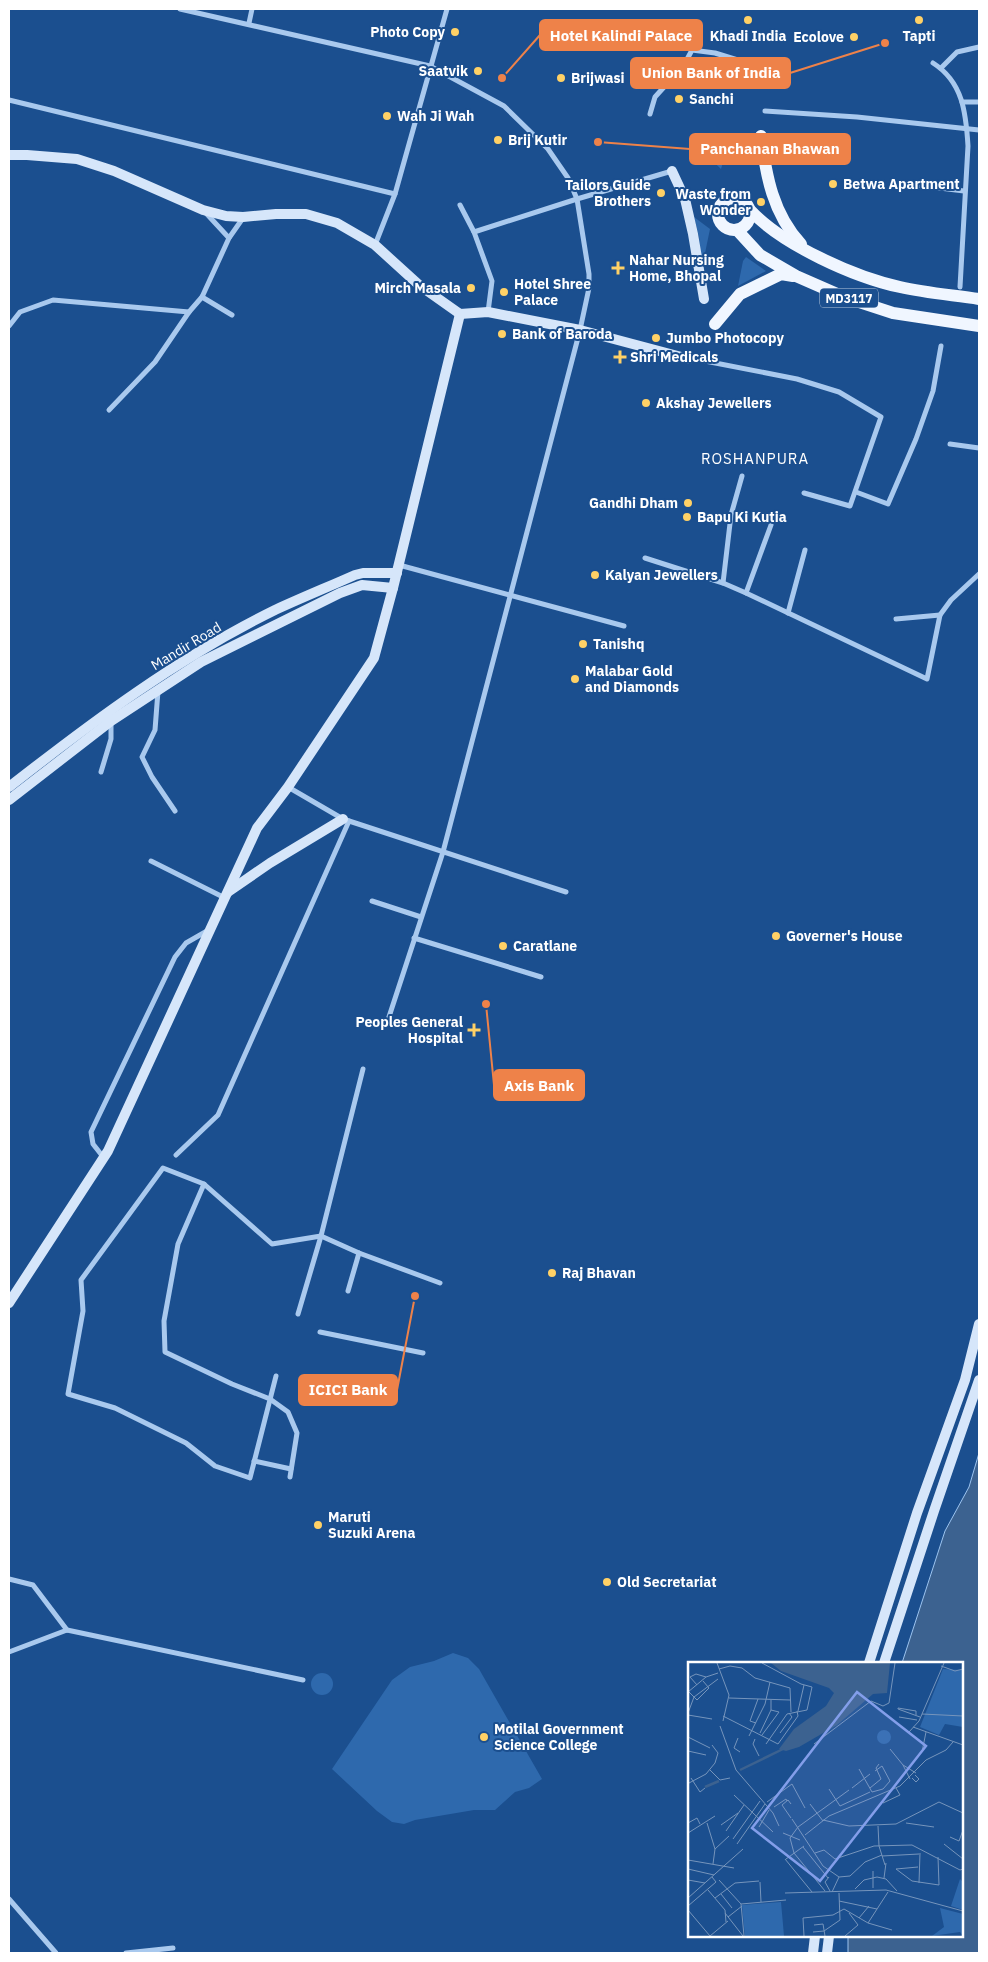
<svg xmlns="http://www.w3.org/2000/svg" width="988" height="1962" viewBox="0 0 988 1962" font-family="'IBM Plex Sans',sans-serif">
<rect width="100%" height="100%" fill="#1b4f8f"/>
<g fill="#2e69ad">
<polygon points="729,143 721,169 702,151 715,149"/>
<polygon points="694,217 710,229 704,258 701,260 699,237"/>
<polygon points="746,257 766,271 738,286 743,261"/>
<polygon points="453,1653 468,1658 479,1669 542,1779 529,1788 515,1792 495,1810 474,1810 415,1820 404,1824 392,1822 377,1811 332,1769 392,1680 410,1667 434,1661"/>
<circle cx="322" cy="1684" r="11"/>
</g>
<polygon fill="#3c6290" stroke="#9cc4f0" points="979,1453 979,1953 848,1953 848,1936 962,1936 962,1663 902,1663 945,1531 969,1487"/>
<g fill="none" stroke-linecap="round" stroke-linejoin="round">
<g stroke="#a9c9ee" stroke-width="5">
<polyline points="180,9 430,66 504,106 548,149 568,178 577,199 589,274 589,288 580,330 443,852 386,1026"/>
<polyline points="249,23 252,9"/>
<path d="M933,63c30,19 33,50 35,83l-8,141"/>
<polyline points="941,68 957,52 979,47"/>
<polyline points="9,100 395,194"/>
<polyline points="962,102 979,102"/>
<polyline points="765,111 857,117 979,130"/>
<polyline points="650,114 655,97 684,65 692,50 715,53 741,61 761,61"/>
<polyline points="907,184 964,191"/>
<polyline points="460,205 474,232 492,281 488,312"/>
<polyline points="205,212 229,238"/>
<polyline points="474,232 577,199 672,171"/>
<polyline points="375,245 395,194 447,9"/>
<polyline points="202,297 232,315"/>
<polyline points="9,326 20,312 53,300 189,312 202,297 229,238 243,218"/>
<polyline points="705,361 797,379 839,392 881,417 850,506 804,493"/>
<polyline points="109,410 155,362 189,312"/>
<polyline points="950,444 979,448"/>
<polyline points="856,492 888,504 916,439 933,391 941,346"/>
<polyline points="645,558 723,583 746,593 927,679 940,615 951,600 979,574"/>
<polyline points="399,565 624,626"/>
<polyline points="723,583 731,515 742,476"/>
<polyline points="746,593 771,525"/>
<polyline points="788,613 805,550"/>
<polyline points="896,619 940,615"/>
<polyline points="158,691 155,730 142,757 152,777 175,811"/>
<polyline points="101,772 111,739 111,722"/>
<polyline points="288,787 343,819 566,892"/>
<polyline points="151,861 225,898"/>
<polyline points="372,901 421,917"/>
<polyline points="414,938 541,977"/>
<polyline points="176,1155 218,1115 349,821"/>
<polyline points="104,1158 93,1144 91,1132 175,957 186,943 207,931"/>
<polyline points="204,1184 178,1244 164,1321 165,1352 232,1384 270,1399 288,1412 297,1433 290,1477"/>
<polyline points="348,1291 359,1253"/>
<polyline points="298,1314 321,1236 363,1069"/>
<polyline points="320,1332 423,1353"/>
<polyline points="276,1376 250,1478 215,1466 186,1443 115,1408 68,1394 83,1311 81,1280 163,1168 204,1184 272,1244 321,1236 359,1253 440,1283"/>
<polyline points="254,1461 291,1469"/>
<polyline points="9,1579 33,1585 67,1630"/>
<polyline points="9,1652 67,1630 303,1680"/>
<polyline points="9,1899 56,1953"/>
<polyline points="126,1953 173,1948"/>
</g>
<g stroke="#d6e6fa" stroke-width="10">
<polyline points="9,155 27,155 77,159 114,171 203,210 226,216 243,217 276,214 306,214 337,223 375,245 419,285 460,314 488,312 580,330 689,359"/>
<polyline points="672,171 685,199 693,234 704,299"/>
<path d="M9,787c83,-65 170,-130 266,-177 26,-12 53,-23 80,-35l8,-2h34"/>
<polyline points="9,800 111,721 201,662 340,593 362,585 393,588"/>
<polyline points="228,892 270,863 343,819"/>
<polyline points="9,1303 108,1151 257,828 288,787 374,658 393,588 460,314"/>
<polyline points="869,1663 917,1513 965,1380 979,1324"/>
<polyline points="884,1663 934,1511 979,1380"/>
<polyline points="813,1953 815,1936"/>
<polyline points="827,1953 829,1936"/>
</g>
<g stroke="#f0f6ff" stroke-width="12">
<path d="M761,136c5,40 12,78 40,108"/>
<circle cx="734" cy="214" r="16"/>
<path d="M751,211c32,34 103,66 149,76 26,6 53,8 79,12"/>
<polyline points="737,230 760,255 796,276 844,297 893,313 979,326"/>
<polyline points="715,324 740,294 781,274 793,276"/>
</g>
</g>
<g fill="#ffd166" stroke="#1b4f8f" stroke-width="2">
<circle cx="748" cy="20" r="5"/>
<circle cx="919" cy="20" r="5"/>
<circle cx="455" cy="32" r="5"/>
<circle cx="854" cy="37" r="5"/>
<circle cx="478" cy="71" r="5"/>
<circle cx="561" cy="78" r="5"/>
<circle cx="679" cy="99" r="5"/>
<circle cx="387" cy="116" r="5"/>
<circle cx="498" cy="140" r="5"/>
<circle cx="833" cy="184" r="5"/>
<circle cx="661" cy="193" r="5"/>
<circle cx="761" cy="202" r="5"/>
<path d="M615.5 260.5h5v5h5v5h-5v5h-5v-5h-5v-5h5z"/>
<circle cx="471" cy="288" r="5"/>
<circle cx="504" cy="292" r="5"/>
<circle cx="502" cy="334" r="5"/>
<circle cx="656" cy="338" r="5"/>
<path d="M617.5 349.5h5v5h5v5h-5v5h-5v-5h-5v-5h5z"/>
<circle cx="646" cy="403" r="5"/>
<circle cx="688" cy="503" r="5"/>
<circle cx="687" cy="517" r="5"/>
<circle cx="595" cy="575" r="5"/>
<circle cx="583" cy="644" r="5"/>
<circle cx="575" cy="679" r="5"/>
<circle cx="776" cy="936" r="5"/>
<circle cx="503" cy="946" r="5"/>
<path d="M471.5 1022.5h5v5h5v5h-5v5h-5v-5h-5v-5h5z"/>
<circle cx="552" cy="1273" r="5"/>
<circle cx="318" cy="1525" r="5"/>
<circle cx="607" cy="1582" r="5"/>
<circle cx="484" cy="1737" r="5"/>
</g>
<g text-anchor="middle" dominant-baseline="central" stroke-width="4" stroke-linejoin="round" paint-order="stroke">
<rect fill="#1b4f8f" stroke="#bbcadd" stroke-width="1" x="820" y="288.5" width="58" height="19" rx="4"/>
<g font-size="12" font-weight="bold" fill="#fff">
<text x="849" y="298">MD3117</text>
</g>
<g font-size="14" font-weight="bold" fill="#fff" stroke="#1b4f8f" text-anchor="start">
<text x="445" y="32" text-anchor="end">Photo Copy</text>
<text x="748" y="36" text-anchor="middle">Khadi India</text>
<text x="919" y="36" text-anchor="middle">Tapti</text>
<text x="844" y="37" text-anchor="end">Ecolove</text>
<text x="468" y="71" text-anchor="end">Saatvik</text>
<text x="571" y="78">Brijwasi</text>
<text x="689" y="99">Sanchi</text>
<text x="397" y="116">Wah Ji Wah</text>
<text x="508" y="140">Brij Kutir</text>
<text x="843" y="184">Betwa Apartment</text>
<text x="651" y="185" text-anchor="end">Tailors Guide<tspan x="651" dy="16">Brothers</tspan></text>
<text x="751" y="194" text-anchor="end">Waste from<tspan x="751" dy="16">Wonder</tspan></text>
<text x="629" y="260">Nahar Nursing<tspan x="629" dy="16">Home, Bhopal</tspan></text>
<text x="514" y="284">Hotel Shree<tspan x="514" dy="16">Palace</tspan></text>
<text x="461" y="288" text-anchor="end">Mirch Masala</text>
<text x="512" y="334">Bank of Baroda</text>
<text x="666" y="338">Jumbo Photocopy</text>
<text x="630" y="357">Shri Medicals</text>
<text x="656" y="403">Akshay Jewellers</text>
<text x="678" y="503" text-anchor="end">Gandhi Dham</text>
<text x="697" y="517">Bapu Ki Kutia</text>
<text x="605" y="575">Kalyan Jewellers</text>
<text x="593" y="644">Tanishq</text>
<text x="585" y="671">Malabar Gold<tspan x="585" dy="16">and Diamonds</tspan></text>
<text x="786" y="936">Governer's House</text>
<text x="513" y="946">Caratlane</text>
<text x="463" y="1022" text-anchor="end">Peoples General<tspan x="463" dy="16">Hospital</tspan></text>
<text x="562" y="1273">Raj Bhavan</text>
<text x="328" y="1517">Maruti<tspan x="328" dy="16">Suzuki Arena</tspan></text>
<text x="617" y="1582">Old Secretariat</text>
<text x="494" y="1729">Motilal Government<tspan x="494" dy="16">Science College</tspan></text>
</g>
<g font-size="14" fill="#fff" stroke="#1b4f8f">
<text transform="translate(186 646) rotate(-31)">Mandir Road</text>
</g>
<g font-size="15" letter-spacing="1" fill="#fff" stroke="#1b4f8f">
<text x="755" y="458">ROSHANPURA</text>
</g>
</g>
<g transform="translate(688 1662)">
<rect width="275" height="275" fill="#1b4f8f"/>
<path d="M255,7l19,1 1,57 -18,-3 -6,11 -19,-8zM189 75a7 7 0 1 1 14 0a7 7 0 1 1-14 0ZM272,217l3,3v28l-12,-4zM93,240l3,34h-39l-3,-31zM252,246l23,6v22l-3,-4 -28,4 12,-9z" fill="#2e69ad"/>
<path d="M83,1h119l-3,30 -14,1 -36,31 -38,22 -13,4 -7,-2 15,-20 32,-23 8,-13 -5,-5 -48,-17z" fill="#3c6290"/>
<path fill="none" stroke="#3c6290" stroke-width="2.5" d="M52,108l43,-21M17,125l14,-6"/>
<path fill="none" stroke="#7695bc" stroke-width="1" d="M29,1l12,32 -6,26M74,1l39,21 11,3 -5,23 -20,4 -21,30M253,4l14,5 8,-2M31,7l11,-3 12,2 13,10 35,10 1,24M9,23l-7,-8 6,-3 10,3M0,30l18,-15 12,-4M1,30l8,8 12,-12 -6,-7M41,36l61,2M110,49l6,-26M0,51l6,-16 24,-18M234,52l41,2M0,53l24,4M228,53v-4l-18,-3v1l22,8M35,54l55,28 20,-28 -1,-5M211,55l18,3M68,61l-6,-2 8,-22M32,64l16,44 37,43 6,13M225,65l50,18M221,70l10,-11 25,-58M72,71l11,-23v-10M92,71l12,-16 -3,-4M74,73l17,-23 -8,-2M61,74l16,-32 5,-22M0,75l22,11M50,76l-4,10 6,4M67,77l-2,5 6,12M126,82l57,-43 12,5 6,-3 6,-40M202,87l13,16 13,8M0,89l18,4M234,90l4,-20M215,103l7,14M171,107l13,23 11,-3 7,-8 -8,-15 -7,5M22,108l10,10 10,-2M3,116l9,14 5,-4M224,116l4,4 3,-3 -4,-4M1,121l17,-9 9,-11 3,-10 -6,-8M164,126l18,-14M182,126l11,-9 -5,-11 3,-4M141,127l11,17M46,133l39,37M79,140l25,-18 13,24M195,141l17,-8 -4,-7M122,142l13,17M152,144l30,-14M86,145l12,-8 1,2M103,156l-9,-13 6,-5 3,4M104,157l31,47 16,11 -7,15M135,158l26,6 47,-2 43,-22 24,11M0,161l9,-5 3,6M19,161l8,26 -2,15M218,161l28,4M33,163l17,-12M190,164l1,20 6,19M71,165l10,-17M38,169l18,-26M0,171l27,-17M95,171l17,7M117,173l24,-19 71,-30 26,-26 20,-10 7,-8M262,175l9,4 4,-11M45,177l27,-38M49,182l28,-40M256,182l19,15M115,185l25,31M27,187l14,-13M127,191l9,-3 11,9 39,-13 38,-1 48,25 3,-1M194,194l37,-2M97,197l27,33M98,197l18,-13M0,198l46,8M230,205l-22,2 16,12 27,4 -1,-28M0,207l26,6M185,209v17M141,215l-4,5 5,9M151,215l11,-1 15,-14 17,-7M196,216l2,-15M0,218l17,3M31,218l22,24 45,-4M72,220l1,20M231,221l1,-30M167,227l9,-9 13,-3 9,2 11,12M20,228l17,20 1,12M137,229l-31,-38 -4,-15 8,-11 51,-37M97,231l101,-3 77,21M33,232l11,14M0,236l55,-49M27,236l20,-15 24,-2M151,239l38,8M53,242l3,32M0,244l28,-24 -4,-5M0,248l22,26M37,251l18,23M40,255l14,-11M171,256l10,-12M180,261l20,-31M126,263l9,-1 2,12M125,270l11,-1 16,-11 -1,-27M22,274l18,-15M116,274l-1,-18 30,-3 11,-6 24,14 24,7M157,274l13,-11 -9,-12"/>
<path fill="#839eea" fill-opacity="0.15" stroke="#839eea" stroke-width="2.5" d="M169,30l69,54 -106,135 -68,-53z"/>
<rect width="275" height="275" fill="none" stroke="#fff" stroke-width="2.5"/>
</g>
<path fill="none" stroke="#ee8249" stroke-width="2" d="M502 78L540 35M885 43L790 73M598 142L690 149M486 1004L494 1085M415 1296L397 1390"/>
<g fill="#ee8249" stroke="#1b4f8f" stroke-width="2">
<circle cx="502" cy="78" r="5"/>
<circle cx="885" cy="43" r="5"/>
<circle cx="598" cy="142" r="5"/>
<circle cx="486" cy="1004" r="5"/>
<circle cx="415" cy="1296" r="5"/>
</g>
<g fill="#ee8249" stroke="#ee8249" stroke-width="2">
<rect x="540" y="20" width="162" height="30" rx="5"/>
<rect x="631" y="58" width="159" height="30" rx="5"/>
<rect x="690" y="134" width="160" height="30" rx="5"/>
<rect x="494" y="1070" width="90" height="30" rx="5"/>
<rect x="299" y="1375" width="98" height="30" rx="5"/>
</g>
<g font-size="15" text-anchor="middle" font-weight="bold" fill="#fff">
<text x="621" y="41">Hotel Kalindi Palace</text>
<text x="711" y="78">Union Bank of India</text>
<text x="770" y="154">Panchanan Bhawan</text>
<text x="539" y="1091">Axis Bank</text>
<text x="348" y="1395">ICICI Bank</text>
</g>
<rect width="988" height="1962" fill="none" stroke="#ffffff" stroke-width="20"/>
</svg>
